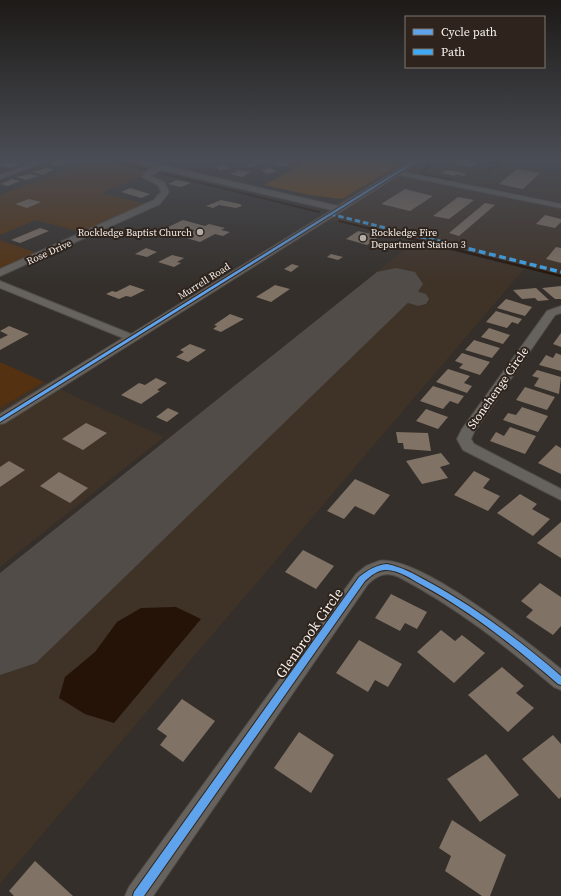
<svg xmlns="http://www.w3.org/2000/svg" width="561" height="896" viewBox="0 0 561 896" font-family="'Source Serif 4',serif">
<rect width="100%" height="100%" fill="#342f2a"/>
<g fill="#3f3227">
<polygon points="409,159 416,159 337,207 331,206"/>
<polygon points="423,159 525,159 520,163 511,164 556,173 561,169 561,205 402,172"/>
<polygon points="399,174 561,207 561,276 328,218"/>
<polygon points="414,242 524,269 0,884 0,573"/>
<polygon points="44,382 50,385 0,415 0,408"/>
<polygon points="57,388 164,437 0,567 0,424"/>
</g>
<g fill="#543211">
<polygon points="97,159 119,159 159,169 101,193 146,204 85,233 36,220 0,235 0,195"/>
<polygon points="0,240 37,253 0,271"/>
<polygon points="0,362 44,382 0,408"/>
</g>
<polygon fill="#75430b" points="313,159 409,159 342,199 310,195 264,185"/>
<polygon fill="#241306" points="176,607 201,619 114,723 85,714 59,698 65,677 95,652 117,622 141,608"/>
<g fill="none" stroke-linecap="round" stroke-linejoin="round">
<g stroke="#241306" stroke-width="2">
<polyline points="103,159 149,171"/>
<polyline points="481,159 500,164 488,171"/>
<polyline points="437,161 439,159"/>
<polyline points="430,165 420,174 452,180"/>
<polyline points="156,172 319,212"/>
<polyline points="339,221 425,242"/>
</g>
<polyline stroke="#241306" stroke-width="2.5" points="421,241 561,276"/>
<polygon fill="#514c48" fill-rule="evenodd" points="390,283 426,294 429,299 426,304 418,306 382,295 379,290 382,285"/>
<polygon fill="#514c48" fill-rule="evenodd" points="396,268 415,272 423,284 415,296 36,663 0,675 0,573 377,272"/>
</g>
<g fill="#807265">
<polygon points="461,159 466,159 479,162 472,167 454,164"/>
<polygon points="65,160 65,165 53,166 53,163 49,163 49,161"/>
<polygon points="7,162 14,162 20,164 11,168 0,165"/>
<polygon points="280,162 291,164 286,166 273,165"/>
<polygon points="227,165 229,169 219,170 216,166"/>
<polygon points="47,168 54,169 43,175 32,172"/>
<polygon points="271,168 277,172 267,174 261,170"/>
<polygon points="517,169 540,173 523,189 499,184"/>
<polygon points="239,170 251,172 242,177 230,174"/>
<polygon points="447,170 460,172 467,174 464,176 456,174 454,176 441,173"/>
<polygon points="31,174 39,176 26,180 16,177"/>
<polygon points="12,179 20,181 8,186 0,184"/>
<polygon points="177,180 191,183 181,187 168,184"/>
<polygon points="130,188 150,194 141,198 121,192"/>
<polygon points="405,189 433,196 410,211 381,204"/>
<polygon points="458,197 474,200 449,219 433,216"/>
<polygon points="29,199 41,202 27,208 15,204"/>
<polygon points="221,200 240,204 242,206 236,208 219,205 213,208 206,206"/>
<polygon points="485,203 495,205 459,236 449,233"/>
<polygon points="545,215 561,219 561,222 555,228 536,224"/>
<polygon points="183,220 205,226 209,224 225,228 221,230 230,232 223,236 215,234 200,242 183,237 195,230 188,229 180,233 166,228"/>
<polygon points="40,228 49,231 20,243 11,240"/>
<polygon points="358,231 380,236 367,245 346,239"/>
<polygon points="556,247 561,248 561,263 546,259"/>
<polygon points="146,248 157,252 147,257 135,254"/>
<polygon points="331,254 343,257 338,260 327,257"/>
<polygon points="172,255 184,258 177,262 181,263 174,267 158,262"/>
<polygon points="292,264 299,266 291,272 284,269"/>
<polygon points="130,285 145,290 131,297 126,296 119,299 106,294 112,291 116,292"/>
<polygon points="275,285 290,289 271,302 256,297"/>
<polygon points="561,286 561,299 555,299 542,288"/>
<polygon points="536,288 549,300 538,301 535,298 522,299 513,290"/>
<polygon points="506,299 532,307 525,316 497,308"/>
<polygon points="496,311 522,319 518,324 512,322 507,328 486,322"/>
<polygon points="230,314 244,319 221,332 213,329 217,326 214,325"/>
<polygon points="9,326 29,334 0,350 0,339 8,335 0,331"/>
<polygon points="489,328 510,335 503,344 481,337"/>
<polygon points="561,333 561,347 553,344"/>
<polygon points="474,340 500,348 492,358 465,350"/>
<polygon points="190,344 206,350 188,362 176,357 184,352 180,350"/>
<polygon points="462,353 490,362 480,375 459,368 463,364 455,361"/>
<polygon points="556,353 561,355 561,371 539,365 546,355 553,358"/>
<polygon points="448,369 470,376 464,383 472,386 467,393 436,382"/>
<polygon points="537,370 561,377 559,394 534,386 539,378 532,376"/>
<polygon points="156,378 167,383 157,390 160,391 141,404 121,395 139,383 145,385"/>
<polygon points="433,386 464,396 458,404 450,401 443,409 420,401"/>
<polygon points="525,387 555,397 547,410 516,400"/>
<polygon points="522,407 548,416 538,432 503,420 508,413 516,415"/>
<polygon points="168,408 179,413 167,422 156,417"/>
<polygon points="426,409 448,417 438,429 416,421"/>
<polygon points="86,423 107,433 83,450 62,439"/>
<polygon points="510,427 536,436 525,454 490,441 496,432 504,436"/>
<polygon points="396,432 428,433 431,451 404,449 403,443 398,443"/>
<polygon points="556,445 561,448 561,474 538,463"/>
<polygon points="441,453 450,464 440,467 448,478 422,484 406,461"/>
<polygon points="9,461 25,470 0,487 0,467"/>
<polygon points="474,471 490,479 483,488 500,496 488,511 454,495"/>
<polygon points="59,472 88,488 70,503 40,486"/>
<polygon points="355,479 390,495 374,515 355,506 344,519 327,511"/>
<polygon points="520,494 537,504 532,509 550,519 533,536 497,513"/>
<polygon points="561,522 561,558 537,543"/>
<polygon points="303,550 334,566 316,589 285,572"/>
<polygon points="540,583 561,597 561,626 553,635 526,617 533,610 521,601"/>
<polygon points="391,594 427,612 417,629 405,623 400,631 375,618"/>
<polygon points="441,630 455,641 462,635 485,653 454,683 417,652"/>
<polygon points="359,640 402,664 388,687 375,680 368,692 336,673"/>
<polygon points="502,667 524,686 516,693 534,708 508,732 468,695"/>
<polygon points="182,699 215,721 183,762 160,745 167,736 157,729"/>
<polygon points="299,732 334,755 311,793 274,768"/>
<polygon points="553,735 561,744 561,797 559,799 522,759"/>
<polygon points="486,754 519,795 480,822 447,779"/>
<polygon points="452,820 506,855 490,896 482,896 445,871 451,856 439,848"/>
<polygon points="35,861 73,896 14,896 9,891"/>
</g>
<g fill="none" stroke-linecap="round" stroke-linejoin="round">
<g stroke="#504b47" stroke-width="2">
<g id="minor">
<polygon points="25,159 37,160 39,164 0,179 0,175 32,163"/>
<polygon points="122,159 136,159 338,206 414,159 423,159 404,172 561,204 561,208 399,175 5,423 0,424 0,414 123,338 0,288 0,281 131,334 332,210 162,170 150,176 164,182 169,192 160,204 0,276 0,269 154,200 161,192 158,185 142,177 145,172 154,168"/>
<polygon points="261,159 272,159 251,167 247,165"/>
<polygon points="561,306 561,313 555,315 474,432 471,439 474,444 561,489 561,500 463,450 457,439 462,429 547,311"/>
<path d="M379,561c39,-7 150,82 182,108v21l-7,-3c-48,-41 -98,-80 -155,-110 -13,-6 -21,-2 -31,7l-215,312h-28l4,-9 227,-313 10,-8z"/>
</g>
</g>
<use href="#minor" fill="#66625d" fill-rule="evenodd"/>
<polyline stroke="#3fa9f5" stroke-width="3" stroke-dasharray="5.5 3" stroke-linecap="butt" points="330,214 442,242"/>
<polyline stroke="#3fa9f5" stroke-width="3.5" stroke-dasharray="7 3.5" stroke-linecap="butt" points="438,241 561,272"/>
<g stroke="#2e241d" stroke-width="2">
<g id="cycleway">
<polygon points="417,159 421,159 0,422 0,418"/>
<path d="M387,564c15,3 27,10 40,17 48,26 92,59 134,95v9l-3,-1c-43,-37 -86,-72 -136,-99 -11,-6 -23,-15 -36,-15 -9,0 -15,6 -21,11l-221,315h-11l1,-4 225,-315c9,-7 17,-12 28,-13z"/>
</g>
</g>
<use href="#cycleway" fill="#60a3ed" fill-rule="evenodd"/>
</g>
<linearGradient id="sky" x2="0" y2="1"><stop stop-color="#1d1a17"/><stop offset="0.56" stop-color="#4a4d55"/><stop offset="1" stop-color="#4a4d55" stop-opacity="0"/></linearGradient>
<rect width="561" height="285" fill="url(#sky)"/>
<g fill="#b3aca7" stroke="#2e241d" stroke-width="1.5">
<circle cx="200" cy="232" r="4"/>
<circle cx="363" cy="238" r="4"/>
</g>
<g text-anchor="middle" dominant-baseline="central" stroke-width="4" stroke-linejoin="round" paint-order="stroke">
<g font-size="10" fill="#f7f0eb" stroke="#2e241d" text-anchor="end">
<text x="192" y="232">Rockledge Baptist Church</text>
<text x="371" y="232" text-anchor="start">Rockledge Fire<tspan x="371" dy="12">Department Station 3</tspan></text>
</g>
<g font-size="10" fill="#f7f0eb" stroke="#2e241d">
<text transform="translate(49 252) rotate(-24)">Rose Drive</text>
<text transform="translate(204 281) rotate(-32)">Murrell Road</text>
</g>
<g font-size="12" fill="#f7f0eb" stroke="#2e241d">
<text transform="translate(498 388) rotate(-55)">Stonehenge Circle</text>
</g>
<g font-size="14" fill="#f7f0eb" stroke="#2e241d">
<text transform="translate(309 633) rotate(-55)">Glenbrook Circle</text>
</g>
</g>
<rect x="405" y="16" width="140" height="52" fill="#2e241d" stroke="#7e766f"/>
<rect x="413" y="29" width="20" height="6" fill="#60a3ed" stroke="#7e766f"/>
<text x="441" y="36" font-size="12" fill="#f7f0eb">Cycle path</text>
<rect x="413" y="49" width="20" height="6" fill="#3fa9f5" stroke="#7e766f"/>
<text x="441" y="56" font-size="12" fill="#f7f0eb">Path</text>
</svg>
